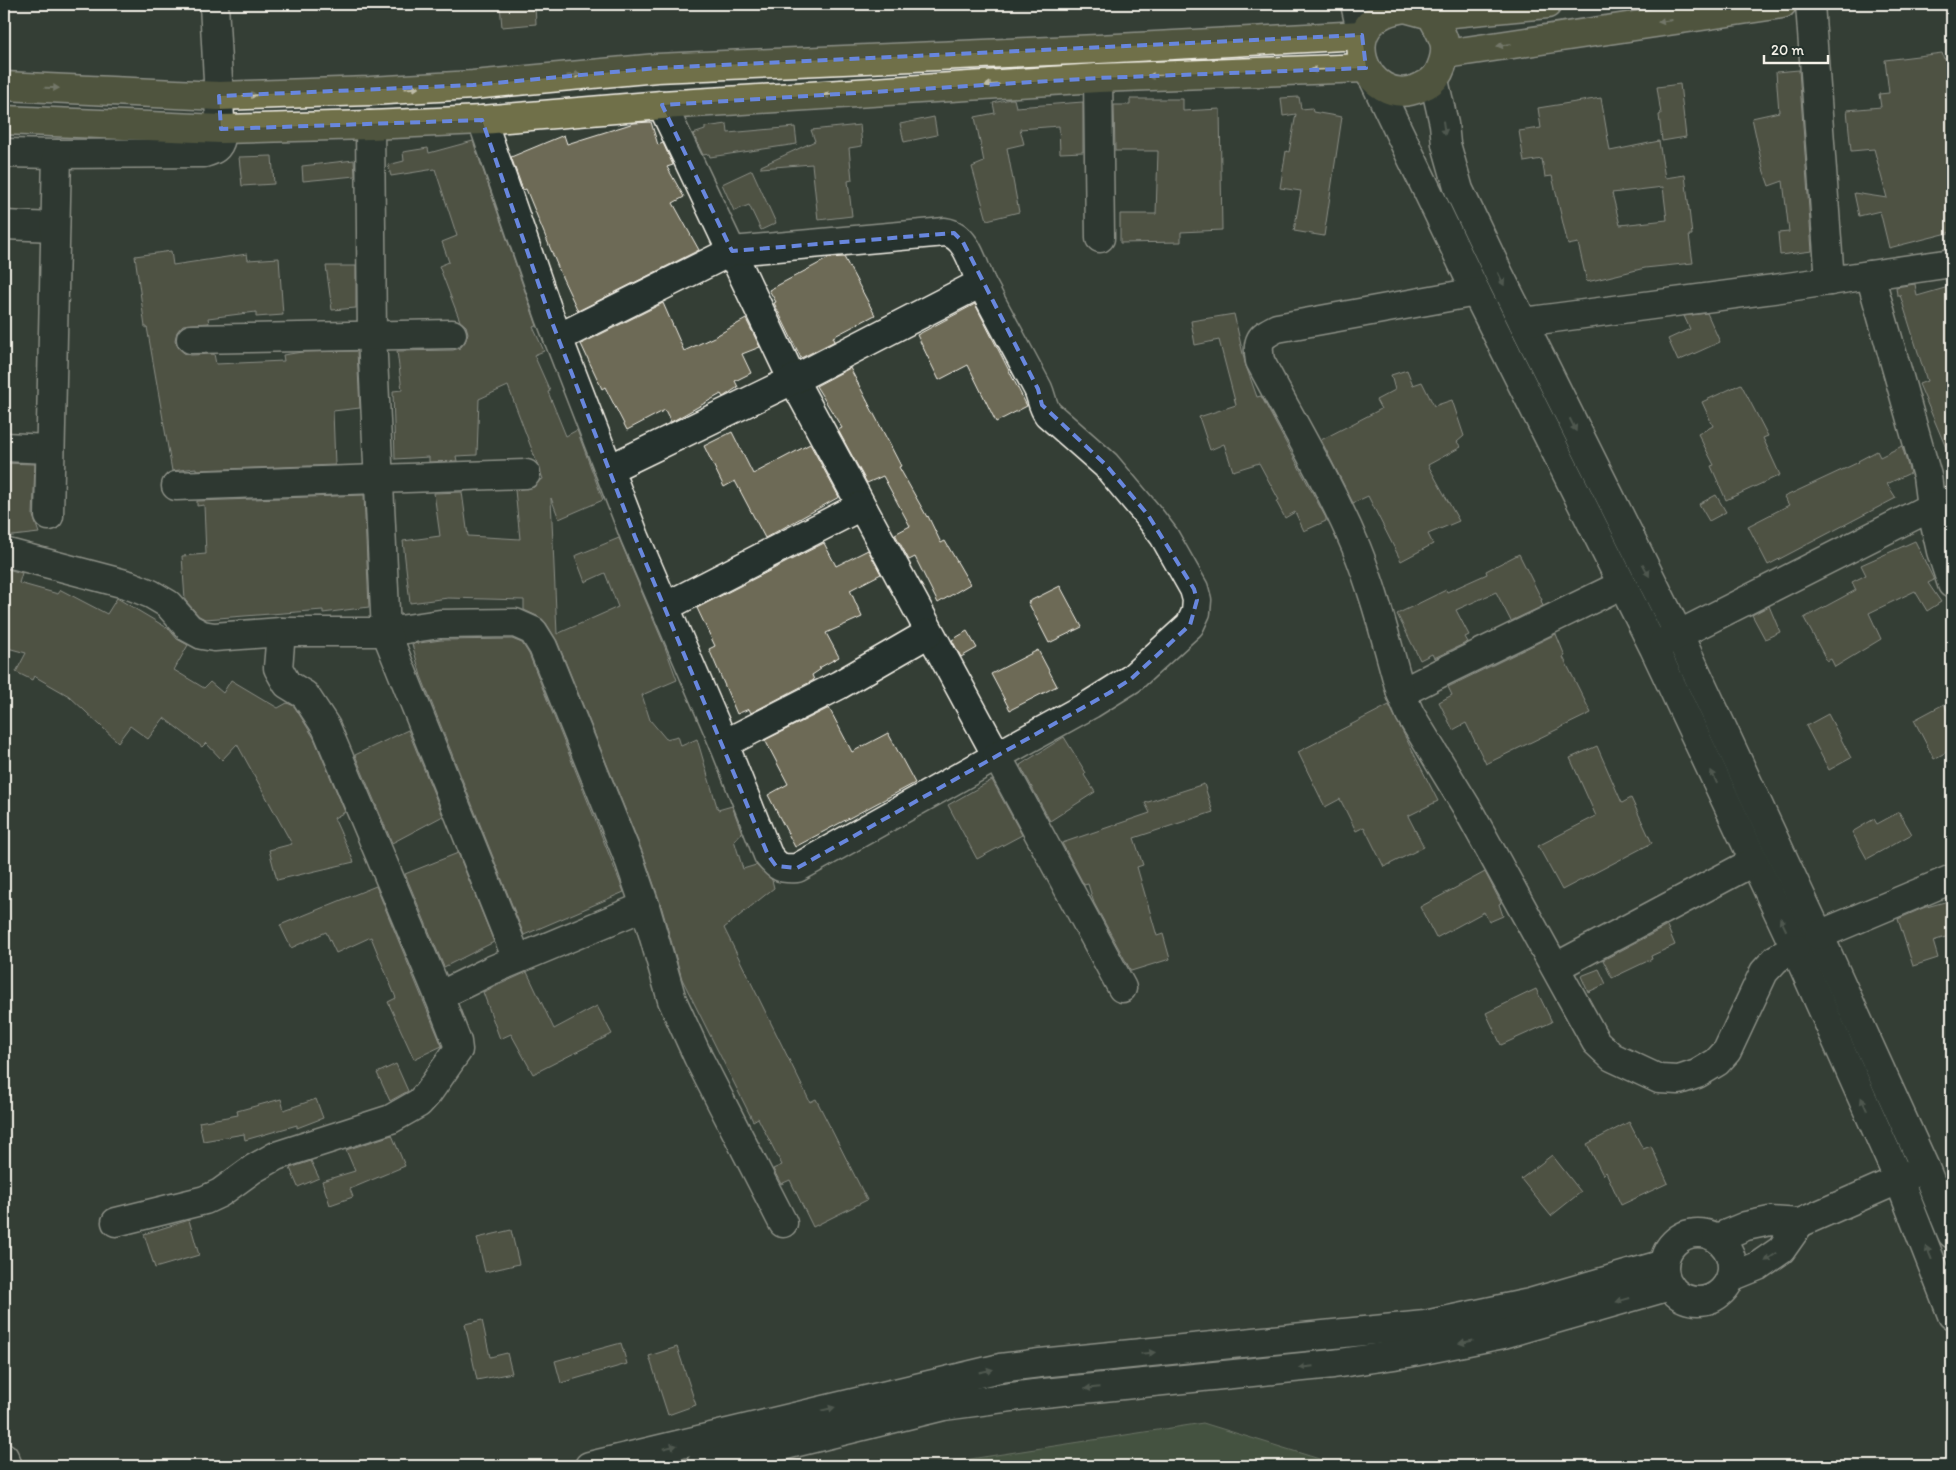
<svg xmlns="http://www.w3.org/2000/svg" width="1956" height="1470" viewBox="0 0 1956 1470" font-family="Itim,sans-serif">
<rect width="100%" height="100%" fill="#343e35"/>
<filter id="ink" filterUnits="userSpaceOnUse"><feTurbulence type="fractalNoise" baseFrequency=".02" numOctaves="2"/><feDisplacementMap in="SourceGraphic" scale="10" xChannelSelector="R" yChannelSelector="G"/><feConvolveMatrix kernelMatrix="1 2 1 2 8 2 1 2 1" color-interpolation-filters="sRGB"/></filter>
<g filter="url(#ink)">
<polygon fill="#586c4f" stroke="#a6ae9c" points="1203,1423 1342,1466 925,1466"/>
<g fill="#6d6a56" stroke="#f4f1e8" fill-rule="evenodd">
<polygon points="535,4 536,24 502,27 500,5"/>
<polygon points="1942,53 1944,59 1952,56 1952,232 1889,248 1880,211 1859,216 1854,193 1887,198 1874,149 1851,151 1847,110 1881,107 1879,94 1889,93 1885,60"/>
<polygon points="1799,70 1812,251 1780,255 1778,233 1789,232 1783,181 1769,186 1763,169 1752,118 1779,112 1776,72"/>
<polygon points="1680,84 1686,137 1662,141 1659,115 1661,114 1657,87"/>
<polygon points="1299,97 1301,109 1312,108 1313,112 1342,117 1324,236 1294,231 1301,191 1280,188 1286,151 1289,152 1296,114 1283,116 1281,98"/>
<path d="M1601,98l9,53 49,-10 6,37 20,-3 7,60h-3l4,28 -48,5 -58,14 -9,-39 -10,2 -16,-69 -7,1 -3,-18 -18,3 -5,-31 22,-3 -3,-20zM1663,187l4,33 -47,5 -8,-32z"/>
<polygon points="1010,99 1014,99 1016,107 1083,102 1083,152 1060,153 1059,126 1020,129 1024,144 1007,148 1019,212 987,220 972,167 984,162 975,117 995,113 993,103"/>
<polygon points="1130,99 1183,99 1183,111 1220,109 1222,230 1181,232 1181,242 1120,243 1120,214 1156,214 1158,151 1115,151 1114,105 1130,105"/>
<polygon points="934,117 937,135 904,142 900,124"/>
<polygon points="651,122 658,145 663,143 673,165 667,167 684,197 673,203 699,250 578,311 562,277 526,189 523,190 511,157 564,135 567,144 634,123"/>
<polygon points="727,124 728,133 795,127 797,144 710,157 709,154 703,155 693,134 705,130 705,127"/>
<polygon points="860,125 862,146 849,148 852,180 848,181 852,216 818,220 812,164 761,168 761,166 815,141 811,130"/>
<polygon points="473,141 537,326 533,327 544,351 534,355 550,391 548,392 566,436 577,430 603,500 559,519 551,498 557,634 618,607 605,573 585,582 575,556 619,538 665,647 677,680 642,695 650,720 666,739 678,736 681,746 697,739 718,810 732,806 742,833 734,840 743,869 756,865 772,880 774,888 724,928 810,1102 816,1099 867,1200 813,1227 790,1180 781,1184 773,1169 782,1165 758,1118 753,1121 682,979 660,902 644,856 557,641 546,623 539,617 524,610 524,600 448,598 410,603 403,541 440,536 434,493 462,492 468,536 520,539 515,490 534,487 540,480 543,479 508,386 479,399 477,455 456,456 457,461 429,462 429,457 395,459 393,391 402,390 397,351 453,350 460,348 465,342 468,333 466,326 460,321 439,266 449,262 442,242 457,236 435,169 391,176 388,165 404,161 403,152 428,148 429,153"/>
<polygon points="272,156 274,184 242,186 239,157"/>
<polygon points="354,160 355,176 303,181 302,166"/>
<polygon points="752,170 776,223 761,230 749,205 734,211 722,184"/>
<polygon points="171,251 173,265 247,254 248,260 279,258 283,315 256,317 256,312 208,318 209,323 183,325 177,332 175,340 178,347 184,353 191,355 214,354 216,364 284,361 283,355 302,352 357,351 360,408 333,411 335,465 196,470 196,468 172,471 147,327 145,327 135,256"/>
<polygon points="844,257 875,315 833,337 835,341 801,358 774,303 776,302 769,290 829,258"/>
<polygon points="326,266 356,266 356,308 332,310"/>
<polygon points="1915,284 1917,296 1952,286 1952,462 1919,384 1927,381 1900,295 1897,295 1896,287"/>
<polygon points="663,303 684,351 714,337 746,319 760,347 742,354 751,373 735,381 738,387 723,397 721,394 671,422 665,410 627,430 605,387 602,389 581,344"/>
<polygon points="975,304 1027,406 996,422 968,365 939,380 917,335"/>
<polygon points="1707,313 1720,342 1678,361 1668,339 1690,329 1684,316"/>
<polygon points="1234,314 1245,363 1257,397 1261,396 1326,518 1326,521 1304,531 1295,512 1285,518 1276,501 1279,500 1259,463 1233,471 1224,444 1210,450 1199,417 1236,405 1219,340 1195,345 1191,321"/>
<polygon points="850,368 901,466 899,467 927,517 928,516 941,543 945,541 970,584 938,603 915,557 909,560 895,534 910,526 883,476 867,483 838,430 842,428 816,386"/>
<polygon points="1407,370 1413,385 1422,382 1434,406 1452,400 1464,436 1457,442 1461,447 1428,465 1459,521 1428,534 1433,544 1401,561 1368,496 1353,503 1321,440 1381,409 1376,400 1395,390 1391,375"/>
<polygon points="1741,384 1768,436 1763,438 1780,475 1726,500 1711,466 1714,465 1698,434 1713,426 1702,402"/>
<polygon points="732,432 753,474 810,444 839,497 765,538 735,481 724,487 704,446"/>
<polygon points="1902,446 1910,473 1887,484 1896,498 1768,565 1748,526 1789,505 1784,497 1859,462 1858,461 1877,451 1880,457"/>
<polygon points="4,463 35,464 33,516 39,533 4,537"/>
<polygon points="364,495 369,607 323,613 323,610 205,619 199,616 185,600 182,556 206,554 204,505 197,506 197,501"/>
<polygon points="1716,495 1726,512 1709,521 1699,504"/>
<polygon points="1915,541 1934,580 1928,583 1941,602 1927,611 1915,591 1869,613 1881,639 1835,667 1831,659 1827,661 1804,618 1856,590 1852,582 1866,575 1861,565"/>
<polygon points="824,543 836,566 868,550 881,574 850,590 862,617 826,633 839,657 819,668 821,669 812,675 814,680 751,713 749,709 737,714 709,649 715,646 697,608"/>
<polygon points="1519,554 1542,600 1541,600 1543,606 1511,621 1496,592 1456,610 1469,635 1465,637 1468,642 1434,658 1432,654 1420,660 1397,614 1446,590 1447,592 1487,574 1486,571"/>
<polygon points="4,568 22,573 19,583 58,594 61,590 107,614 117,598 169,629 177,639 188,645 174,670 204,688 210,682 223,693 231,680 278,708 287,703 294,706 314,738 345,812 334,818 354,862 277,880 269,850 292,844 237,744 222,760 206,743 202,747 164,718 148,739 130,726 118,742 69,696 34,676 32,680 16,672 26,653 4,647"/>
<polygon points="1060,586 1082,627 1049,643 1028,602"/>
<polygon points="1769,606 1780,632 1765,639 1752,615"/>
<polygon points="967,631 977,648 961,657 952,640"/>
<polygon points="1556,634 1565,656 1563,657 1591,713 1486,764 1466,723 1453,730 1439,702 1452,695 1448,687"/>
<polygon points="512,639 522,643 529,654 624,892 524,935 421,676 412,644 441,640"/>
<polygon points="1038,650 1057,686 1010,710 991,674"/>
<polygon points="1944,704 1952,719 1952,749 1934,759 1914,720"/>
<polygon points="1389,705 1438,801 1408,816 1424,847 1384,867 1364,827 1356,831 1340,799 1325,807 1298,752"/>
<polygon points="829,708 852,752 888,733 915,783 795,847 768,795 788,784 765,740"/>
<polygon points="1828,714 1851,758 1829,770 1806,726"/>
<polygon points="408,730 443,816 392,843 355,755"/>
<polygon points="1064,737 1086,773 1084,775 1095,792 1050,821 1020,765"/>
<polygon points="1597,746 1622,803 1631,798 1652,843 1562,890 1538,846 1596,816 1570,758"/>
<polygon points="992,780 1022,835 977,859 948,805"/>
<polygon points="1204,784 1213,812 1134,838 1143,865 1137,867 1157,936 1163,934 1170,959 1131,971 1094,903 1088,884 1084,885 1062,843 1150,813 1145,803"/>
<polygon points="1899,812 1912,834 1867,859 1852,832 1874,819 1877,824"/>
<polygon points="458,853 494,942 444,967 405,874"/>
<polygon points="1485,872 1501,903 1499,904 1503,916 1489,922 1484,912 1436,938 1420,907"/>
<polygon points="376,886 442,1046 414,1059 388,1002 396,998 371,937 336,953 326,932 291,948 280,925"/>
<polygon points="1952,900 1952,935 1933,941 1938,958 1913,966 1898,919 1923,908"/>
<polygon points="1667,926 1675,945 1651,956 1652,959 1612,978 1603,960"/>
<polygon points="1599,969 1606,984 1588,992 1581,976"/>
<polygon points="527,972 554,1029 597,1006 612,1034 533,1074 511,1034 500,1039 483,992"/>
<polygon points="1536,989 1552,1022 1501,1045 1486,1013"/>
<polygon points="396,1064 408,1091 390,1101 377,1073"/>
<polygon points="281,1099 284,1110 316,1099 323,1118 297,1128 297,1125 245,1140 244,1134 203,1141 199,1122 238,1115 237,1111"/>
<polygon points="1629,1122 1643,1149 1651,1146 1668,1183 1621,1205 1606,1172 1603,1175 1587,1144"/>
<polygon points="392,1135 405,1166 350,1189 353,1197 330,1205 322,1181 355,1171 346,1150"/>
<polygon points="1552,1155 1581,1192 1551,1216 1521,1179"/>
<polygon points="311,1161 319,1178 298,1187 290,1168"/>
<polygon points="189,1220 199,1255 155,1268 144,1234"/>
<polygon points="511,1230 519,1264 485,1272 477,1238"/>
<polygon points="482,1320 490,1357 507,1353 512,1373 477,1380 465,1324"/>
<polygon points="621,1343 627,1364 561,1383 555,1361"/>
<polygon points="677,1347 696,1405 668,1415 649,1356"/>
</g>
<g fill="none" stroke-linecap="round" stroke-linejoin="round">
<g stroke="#f4f1e8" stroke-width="31">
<g id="minor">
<polyline points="1355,4 1362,35"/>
<polyline points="1810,4 1830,281"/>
<polyline points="1098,78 1100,238"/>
<polyline points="1374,80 1476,292 1654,648 1795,948 1899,1180 1952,1315"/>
<polyline points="1434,80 1444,124 1446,144 1459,190 1499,274 1679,635 1819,935 1925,1168 1952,1234"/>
<path d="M482,120l68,197 85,220 89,207 44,111c10,13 13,14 29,13l200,-112 -210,-388 -125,-263"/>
<polyline points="370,125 372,336 386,632 440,624 515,623 533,631 543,647 630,862 645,906 672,1000 698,1057 783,1223"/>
<path d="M4,153l53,1 147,-1c10,-3 15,-5 17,-15l-7,-134"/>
<polyline points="4,225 55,227"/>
<polyline points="1870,275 1927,476 1931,507 1952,500"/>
<path d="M981,283l57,106c4,9 4,17 10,25l58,51 42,50 16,21 30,53 3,11 -1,12 -6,13 -59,54 -40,25 -94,52 125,232"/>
<polyline points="1523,322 1788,287 1952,263"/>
<path d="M558,338l174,-87 213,-19c22,3 28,33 36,51l-188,97 -184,89"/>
<polyline points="191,339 452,334"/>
<polyline points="4,447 50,449"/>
<polyline points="176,486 526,474"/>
<polyline points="49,516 57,154"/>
<polyline points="4,552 129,585 151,594 168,604 189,628 202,635 214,637 281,632"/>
<polyline points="1621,585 1438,674 1401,693 1410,714 1466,806 1596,1042 1612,1057 1659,1079 1679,1080 1697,1074 1717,1062 1727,1051 1764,972 1776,959 1795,948"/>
<polyline points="665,607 861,506"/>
<polyline points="1664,642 1931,507 1941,551 1952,584"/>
<path d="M1401,693c-14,-49 -26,-99 -45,-146 -27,-64 -64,-125 -96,-186 -3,-21 -1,-24 17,-33l199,-36"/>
<polyline points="724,744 839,685 929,633"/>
<polyline points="1819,935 1952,879"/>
<polyline points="1556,967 1753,862"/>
<polyline points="439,996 326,727 305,695 287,684 278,668 281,632 386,632 517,959"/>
<polyline points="116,1222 205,1200 220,1193 253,1169 276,1156 391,1119 419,1103 428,1093 458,1050 457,1042 439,996 492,970 645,906"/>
<circle cx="1698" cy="1267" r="34"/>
<polyline points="1717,1238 1746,1226 1770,1221 1800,1223 1914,1173"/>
<polyline points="1731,1277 1758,1266 1781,1250 1800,1223"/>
<polyline points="4,1457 8,1466"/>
<polyline points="589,1466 1000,1368 1040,1363 1425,1325 1530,1303 1664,1264"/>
<polyline points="700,1466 944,1406 1034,1394 1333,1364 1408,1353 1503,1334 1670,1286"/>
</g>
</g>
<g stroke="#f4f1e8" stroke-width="31">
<g id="major">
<path d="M1405,8l26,7c13,23 20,32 8,57 -5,9 -11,12 -20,16 -54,23 -90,-71 -14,-80z"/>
<polyline points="1431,15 1547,4"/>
<polyline points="1446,54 1782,4"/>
<polyline points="4,86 219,96 370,91 473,85 657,68 1098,49 1362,35"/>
<polyline points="4,120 221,129 370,125 482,120 662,105 1098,78 1366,68"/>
</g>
</g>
<use href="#minor" stroke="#26332d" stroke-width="28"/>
<use href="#major" stroke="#70704a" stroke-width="28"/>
</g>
<defs><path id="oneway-solid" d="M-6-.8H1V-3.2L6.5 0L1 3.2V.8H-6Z" transform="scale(1.25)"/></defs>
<g fill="#bfbda9">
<use href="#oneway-solid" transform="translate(1665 21) rotate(172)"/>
<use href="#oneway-solid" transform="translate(1504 45) rotate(172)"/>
<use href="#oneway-solid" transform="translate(1317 70) rotate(178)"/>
<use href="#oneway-solid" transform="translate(574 75) rotate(-5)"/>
<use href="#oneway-solid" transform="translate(1155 76) rotate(178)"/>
<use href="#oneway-solid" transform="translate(992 85) rotate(176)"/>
<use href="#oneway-solid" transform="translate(52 88) rotate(2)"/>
<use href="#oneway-solid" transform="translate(412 88) rotate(-3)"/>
<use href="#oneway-solid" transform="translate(250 95) rotate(-2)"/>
<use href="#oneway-solid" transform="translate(830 95) rotate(176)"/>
</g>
<g fill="#6e766e">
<use href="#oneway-solid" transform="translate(1444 128) rotate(82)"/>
<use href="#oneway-solid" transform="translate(1501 279) rotate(64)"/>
<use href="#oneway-solid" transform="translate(1573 425) rotate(64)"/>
<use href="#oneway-solid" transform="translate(1646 570) rotate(62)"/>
<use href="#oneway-solid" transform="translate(1714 777) rotate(-115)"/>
<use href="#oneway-solid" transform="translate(1783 924) rotate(-116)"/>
<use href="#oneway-solid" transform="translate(1864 1104) rotate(-114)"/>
<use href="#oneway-solid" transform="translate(1929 1253) rotate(-112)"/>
<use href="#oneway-solid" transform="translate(1771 1257) rotate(145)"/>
<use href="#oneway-solid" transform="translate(1623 1300) rotate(164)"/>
<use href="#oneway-solid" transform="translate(1466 1342) rotate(169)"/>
<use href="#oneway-solid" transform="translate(1148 1353) rotate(-5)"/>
<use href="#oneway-solid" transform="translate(1306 1367) rotate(174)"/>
<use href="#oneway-solid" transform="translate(986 1371) rotate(-12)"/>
<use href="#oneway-solid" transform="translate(1092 1388) rotate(174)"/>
<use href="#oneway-solid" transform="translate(828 1409) rotate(-14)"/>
<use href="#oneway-solid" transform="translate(670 1447) rotate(-14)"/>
</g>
</g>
<path d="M0 0H1956V1470H0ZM1362,35l4,33 -268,10 -436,27 70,146 222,-18 9,9 75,147 4,16 64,60 42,50 46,74 3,11 -7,25 -59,54 -22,14 -312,175 -21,-2 -8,-11 -133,-318 -85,-220 -68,-197 -261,9 -2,-33 254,-11 184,-17z" fill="#343e35" fill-opacity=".55" fill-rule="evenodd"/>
<path fill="none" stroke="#6887de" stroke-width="4" stroke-dasharray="10 6" stroke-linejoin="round" d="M1362,35l4,33 -268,10 -436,27 70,146 222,-18 9,9 75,147 4,16 64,60 42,50 46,74 3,11 -7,25 -59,54 -22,14 -312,175 -21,-2 -8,-11 -133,-318 -85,-220 -68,-197 -261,9 -2,-33 254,-11 184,-17z"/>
<rect width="1956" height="1470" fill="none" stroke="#26332d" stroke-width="20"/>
<rect x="10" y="10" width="1936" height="1450" fill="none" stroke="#f4f1e8" stroke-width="2" filter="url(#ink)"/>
<path d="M1764 55v8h64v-8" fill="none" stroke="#f4f1e8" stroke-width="2.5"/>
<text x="1771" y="55" font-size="15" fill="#f4f1e8" stroke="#26332d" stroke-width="4" paint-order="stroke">20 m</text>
</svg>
